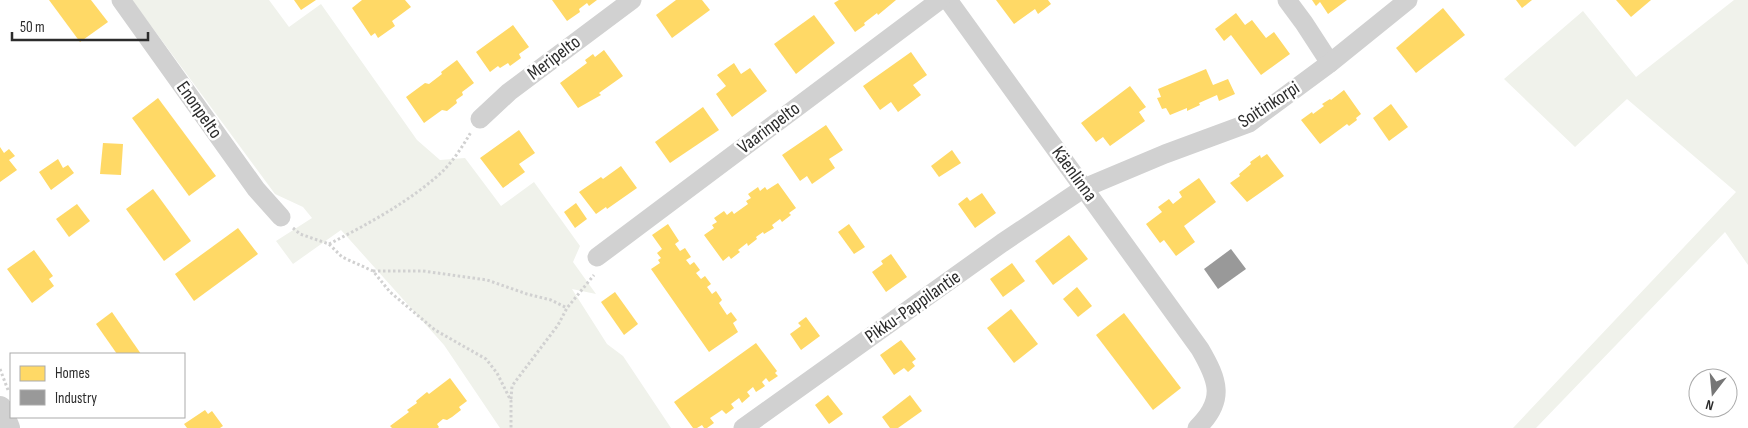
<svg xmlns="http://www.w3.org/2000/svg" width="1748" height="428" viewBox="0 0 1748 428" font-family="'Sofia Sans Condensed',sans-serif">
<rect width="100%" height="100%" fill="#fff"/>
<g fill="#f0f2eb">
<polygon points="132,0 269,0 289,27 321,4 417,140 440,160 465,158 501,206 534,182 580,246 573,262 596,294 572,289 607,344 623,356 671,428 500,428 444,345 341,230 293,264 276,241 312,218 303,207 275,194"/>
<polygon points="1734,0 1748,0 1748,265 1725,232 1536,428 1513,428 1736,192 1627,99 1575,147 1504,79 1583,11 1636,77"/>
</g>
<g fill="#ffd966">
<polygon points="49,0 91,0 108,22 80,42"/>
<polygon points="294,0 316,0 301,10"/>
<polygon points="362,0 405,0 411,7 392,21 395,26 378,38 375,33 371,36 352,8"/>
<polygon points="552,0 597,0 589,6 587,3 579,9 580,12 567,21"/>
<polygon points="676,0 702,0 710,10 672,38 656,15"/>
<polygon points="839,0 896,0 878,15 877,13 864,23 865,25 855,32 834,3"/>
<polygon points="996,0 1048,0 1051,4 1038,14 1035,9 1014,24"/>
<polygon points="1312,0 1347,0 1328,14 1320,2 1316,6"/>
<polygon points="1516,0 1532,0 1522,8"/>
<polygon points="1616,0 1651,0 1631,17"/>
<polygon points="1443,8 1465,35 1416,73 1396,48"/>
<polygon points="1236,13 1245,25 1252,20 1266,38 1274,32 1290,54 1261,75 1231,35 1224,41 1215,29"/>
<polygon points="814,15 835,43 796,74 774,44"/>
<polygon points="513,25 529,47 519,54 521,58 510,66 508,63 500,68 498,66 490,72 476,52"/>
<polygon points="604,50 623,76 599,93 601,95 578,108 560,83 587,63 585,60 593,54 595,57"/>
<polygon points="911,52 927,75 913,85 921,95 898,112 891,102 880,110 863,86"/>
<polygon points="457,60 474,83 462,92 463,95 456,100 457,103 447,111 442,110 424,123 406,97 425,83 429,84 442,74 441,72"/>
<polygon points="734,63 741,74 750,68 767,91 732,117 716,94 726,86 717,75"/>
<polygon points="1206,69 1213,85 1228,79 1235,94 1219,101 1217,95 1199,103 1200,105 1187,111 1187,108 1170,115 1166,108 1162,109 1157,98 1161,97 1158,89"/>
<polygon points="1130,86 1146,107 1139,112 1145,121 1110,146 1103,137 1096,142 1081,123"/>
<polygon points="1344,90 1361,114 1356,118 1357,120 1349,126 1347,124 1320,144 1301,120 1312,112 1313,114 1324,106 1322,104 1330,99 1331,100"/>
<polygon points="158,98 216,176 189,196 132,118"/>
<polygon points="1391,104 1408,127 1389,141 1373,118"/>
<polygon points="703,107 719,130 670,163 655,142"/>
<polygon points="826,125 843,150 829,159 835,168 812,184 807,176 800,181 782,155"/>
<polygon points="519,130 535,153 519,164 525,172 503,188 480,158"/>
<polygon points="103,143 123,144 121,175 100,174"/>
<polygon points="0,147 4,153 9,149 15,156 9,160 17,170 0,182"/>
<polygon points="952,150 961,163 939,177 931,166"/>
<polygon points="1267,154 1284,176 1247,202 1230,183 1240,176 1239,174 1251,164 1250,162 1260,155 1261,158"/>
<polygon points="58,159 63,168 68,165 74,173 51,190 39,172"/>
<polygon points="621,166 637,188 607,209 606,207 596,214 579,192 601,177 603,179"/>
<polygon points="1199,178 1216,202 1184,226 1195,242 1176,256 1164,240 1160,243 1146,224 1162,212 1158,207 1169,199 1173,204 1182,197 1179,192"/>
<polygon points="778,183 796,208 789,213 791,215 782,222 780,219 772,225 774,228 764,234 763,232 756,237 757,239 748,246 747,243 738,250 740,252 731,259 729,256 723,261 704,235 714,228 712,225 717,222 714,218 724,211 727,215 732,211 734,214 748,204 746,201 751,198 748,194 758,187 760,191 765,187 767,190"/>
<polygon points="153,189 191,241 164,261 126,209"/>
<polygon points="982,193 996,213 975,228 958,204 967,197 970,201"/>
<polygon points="576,203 587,219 575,228 564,212"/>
<polygon points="77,204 90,221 69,237 56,219"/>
<polygon points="668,224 679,241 675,244 680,251 685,248 691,257 686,260 690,265 694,262 700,270 696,273 701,279 705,276 711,284 707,287 712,294 716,291 722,300 719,303 727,315 731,312 737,320 733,323 738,332 709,352 651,269 660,263 658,260 661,258 657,253 662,249 652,235"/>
<polygon points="849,224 865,247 854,254 838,232"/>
<polygon points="238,228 258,254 194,301 175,274"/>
<polygon points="1069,235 1088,259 1053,285 1035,261"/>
<polygon points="34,250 53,276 49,279 54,286 32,303 7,269"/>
<polygon points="891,254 907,277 886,292 872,272 883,264 881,261"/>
<polygon points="1012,263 1025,281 1003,297 990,279"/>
<polygon points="1077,287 1092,306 1078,317 1063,299"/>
<polygon points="615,292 638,324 624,335 601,302"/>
<polygon points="1011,309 1038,344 1014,363 987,328"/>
<polygon points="112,312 141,354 117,354 96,324"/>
<polygon points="1124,313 1181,388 1153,410 1096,335"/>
<polygon points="806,317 820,336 801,350 790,334 801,326 798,323"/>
<polygon points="901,340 916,359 912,362 915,366 908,372 904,368 894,375 880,355"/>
<polygon points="756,343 777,371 775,373 778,376 769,382 766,378 762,382 765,386 756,392 753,387 747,392 750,396 742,403 739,398 731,404 734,408 726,414 722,410 710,418 714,423 707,428 704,428 702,425 697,428 693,428 674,402"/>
<polygon points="450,378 467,401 459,407 461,410 452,417 447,420 443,419 437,424 439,427 438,428 392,428 390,426 409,412 407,410 417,403 416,401 427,392 429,394"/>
<polygon points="828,395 843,414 829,424 815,405"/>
<polygon points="910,395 922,411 898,428 890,428 882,417"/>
<polygon points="205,410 208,414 212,411 223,426 220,428 187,428 184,424"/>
</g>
<polygon fill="#999" points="1231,249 1246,269 1218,289 1204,269"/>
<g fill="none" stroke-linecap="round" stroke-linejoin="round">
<g stroke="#d1d1d1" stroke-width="3" stroke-dasharray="2.5 2.5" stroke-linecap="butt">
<polyline points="293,228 300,234 329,244 342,257 373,271 390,292 435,330 486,359 497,373 511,401 511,428"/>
<path d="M329,244c39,-20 80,-42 113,-72 11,-11 21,-26 29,-40"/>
<polyline points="373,271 423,271 487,280 527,294 551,300 567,308"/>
<polyline points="0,369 8,390"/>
<polyline points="511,399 512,386 558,325 567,308 594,275"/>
</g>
<g stroke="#d1d1d1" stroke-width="19">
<polyline points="121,0 256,189 281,217"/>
<path d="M948,0l252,349c18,31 26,51 -3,79"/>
<polyline points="1287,0 1304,23 1330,63"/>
<polyline points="480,119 509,92 632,0"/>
<polyline points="597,257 940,0"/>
<polyline points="743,428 1002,243 1084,188 1165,154 1249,123 1330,63 1408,0"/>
</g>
<polyline stroke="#d1d1d1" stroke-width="24" points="0,408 8,428"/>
</g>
<g text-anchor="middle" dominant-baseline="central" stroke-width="5" stroke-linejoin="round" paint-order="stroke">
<g font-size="19" fill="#2c2c2c" stroke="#fff">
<text transform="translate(554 58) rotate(-37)">Meripelto</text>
<text transform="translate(1269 105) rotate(-33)">Soitinkorpi</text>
<text transform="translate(199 110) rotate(55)">Enonpelto</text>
<text transform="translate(769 128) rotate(-37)">Vaarinpelto</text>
<text transform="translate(1074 174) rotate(54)">Käenlinna</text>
<text transform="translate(913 307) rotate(-35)">Pikku-Pappilantie</text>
</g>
</g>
<rect x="10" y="353" width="175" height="65" fill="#ffffff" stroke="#ababab"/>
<rect x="20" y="366" width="25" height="15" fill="#ffd966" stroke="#ababab"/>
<text x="55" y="378" font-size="15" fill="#2c2c2c">Homes</text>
<rect x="20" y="390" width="25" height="15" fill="#999999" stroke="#ababab"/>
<text x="55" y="403" font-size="15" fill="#2c2c2c">Industry</text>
<g transform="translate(1713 393) rotate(196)"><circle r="24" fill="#ffffff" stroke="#ababab"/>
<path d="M0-4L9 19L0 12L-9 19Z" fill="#767676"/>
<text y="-8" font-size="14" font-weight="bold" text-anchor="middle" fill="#2c2c2c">N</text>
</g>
<path d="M12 32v8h136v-8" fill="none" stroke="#2c2c2c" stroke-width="2.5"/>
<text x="20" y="32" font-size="15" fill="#2c2c2c" stroke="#ffffff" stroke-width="4" paint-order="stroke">50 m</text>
</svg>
